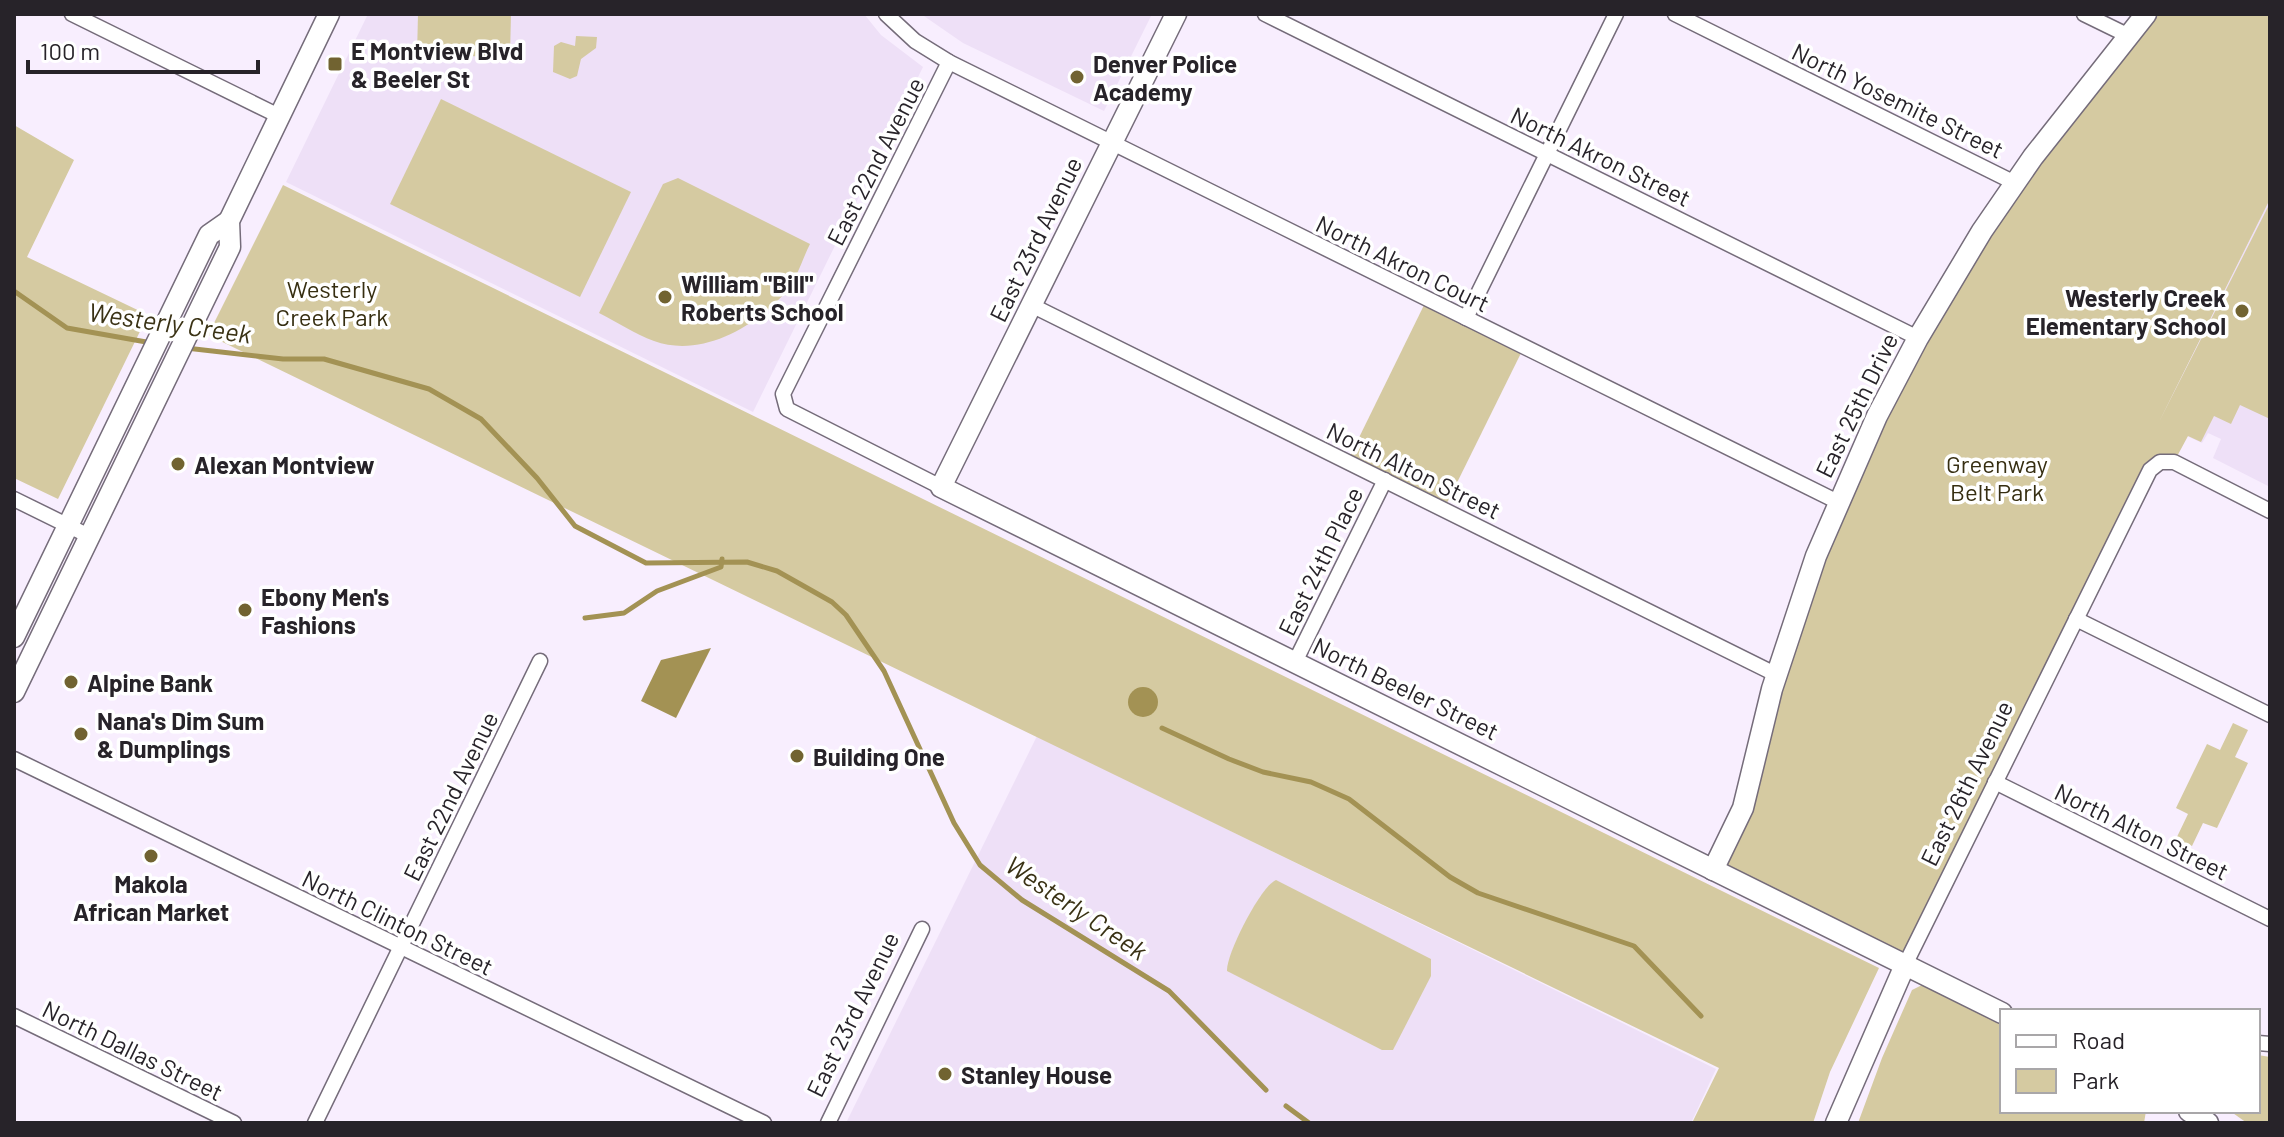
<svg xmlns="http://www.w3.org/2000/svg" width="2284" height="1137" viewBox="0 0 2284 1137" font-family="Barlow,sans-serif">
<rect width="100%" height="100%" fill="#f8eefe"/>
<g fill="#eee0f7">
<polygon points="368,14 864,14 881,35 923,67 753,412 286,182"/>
<polygon points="921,14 1152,14 1104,111 963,43"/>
<polygon points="2270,199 2270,487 2213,458 2221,439 2208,433 2202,443 2159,423"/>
<polygon points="1037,736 1716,1069 1691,1123 846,1123"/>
</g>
<g fill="#d5caa1">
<polygon points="418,14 511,14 510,57 417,55"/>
<polygon points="2145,14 2270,14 2270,199 2159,422 2270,203 2270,419 2240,405 2231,424 2214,416 2201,442 2188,436 2174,462 2161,462 1905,965 1713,870 1797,612 1951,281"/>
<polygon points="576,36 597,37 596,48 581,59 577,76 570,79 553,72 554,46 561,42 575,46"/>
<polygon points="441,99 631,192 580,297 390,204"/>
<polygon points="14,125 74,160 27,257 148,315 58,499 14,478"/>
<path d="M678,178l132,66c-8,16 -14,37 -25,49 -31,35 -85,65 -131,48 -19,-7 -37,-19 -55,-28l64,-129z"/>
<polygon points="283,185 1879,968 1830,1072 1813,1123 1692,1123 1719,1068 208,335"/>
<polygon points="1427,299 1524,347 1444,509 1347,462"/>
<polygon points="2233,723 2248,730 2235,757 2248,763 2217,828 2203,823 2192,846 2176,839 2188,814 2176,808 2207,744 2220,750"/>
<path d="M1276,880l155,79v17l-38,74h-11l-155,-79c-1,-17 34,-85 49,-91z"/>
<polygon points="1926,983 2002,1022 2002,1111 2146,1111 2144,1123 1858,1123 1882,1058 1912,990"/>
<polygon points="2258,1055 2270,1057 2270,1123 2247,1123 2230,1111 2258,1111"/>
</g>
<g fill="#a39254">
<polygon points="711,648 676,718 641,701 661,660"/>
<circle cx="1143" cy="702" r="15"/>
</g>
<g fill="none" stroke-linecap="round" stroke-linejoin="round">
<g stroke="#a39254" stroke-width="5">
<polyline points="14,291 67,328 152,343"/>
<polyline points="186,348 283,359 324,359 429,389 481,419 537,478 575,526 646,563 747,562 777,571 832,602 846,615 884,671 954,823 980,865 1022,900 1169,991 1266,1090"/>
<polyline points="585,618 624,613 657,591 721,567 722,559"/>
<polyline points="1162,728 1229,759 1263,772 1311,782 1349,799 1450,877 1478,893 1634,946 1701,1016"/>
<polyline points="1286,1106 1309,1123"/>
</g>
<g stroke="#756c7a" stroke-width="17">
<g id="street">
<polyline points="72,14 279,116"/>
<polyline points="886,14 915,41 949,62 1838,502"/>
<polyline points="1265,14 1918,338"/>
<polyline points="1675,14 2015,183"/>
<polyline points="2084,14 2129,36"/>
<polyline points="1031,305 1777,675"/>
<polyline points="1466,318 1616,14"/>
<polyline points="941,487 787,409 783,394 949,62"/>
<polyline points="14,499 89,536"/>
<polyline points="2076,619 2270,715"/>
<polyline points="1295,662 1385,480"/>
<polyline points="14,759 764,1123"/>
<polyline points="1995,782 2270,919"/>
<polyline points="1905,965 2150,470 2160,462 2174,462 2270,511"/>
<polyline points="14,1016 234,1123"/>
<polyline points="2258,1043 2270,1044"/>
<polyline points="315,1123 540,661"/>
<polyline points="828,1123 922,929"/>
</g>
</g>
<g stroke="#756c7a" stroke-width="23">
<g id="secondary">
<polyline points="1176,14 941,487 2002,1013"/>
<polyline points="14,637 209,235 229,221"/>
<polyline points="14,692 230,247 229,221 329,14"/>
<polyline points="1713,870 1743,808 1772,689 1816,556 1877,416 1918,338 1982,231 2033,157 2146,14"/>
<polyline points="2189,1111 2208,1123"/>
<polyline points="1836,1123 1905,965"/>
</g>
</g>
<use href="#street" stroke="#fff" stroke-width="14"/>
<use href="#secondary" stroke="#fff" stroke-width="20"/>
</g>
<g fill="#716331" stroke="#fff" stroke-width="3">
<rect x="327" y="56" width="16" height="16" rx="4"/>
<circle cx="1077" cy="77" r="8"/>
<circle cx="665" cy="297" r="8"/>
<circle cx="2242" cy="311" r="8"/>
<circle cx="178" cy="464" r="8"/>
<circle cx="245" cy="610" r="8"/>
<circle cx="71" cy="682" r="8"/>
<circle cx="81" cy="734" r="8"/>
<circle cx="797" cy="756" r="8"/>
<circle cx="151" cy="856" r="8"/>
<circle cx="945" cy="1074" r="8"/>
</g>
<g text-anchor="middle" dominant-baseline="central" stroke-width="7" stroke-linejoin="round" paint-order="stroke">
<g font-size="24" font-weight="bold" fill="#272329" stroke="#fff" text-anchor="start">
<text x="351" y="50">E Montview Blvd<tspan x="351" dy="28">&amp; Beeler St</tspan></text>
<text x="1093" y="63">Denver Police<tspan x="1093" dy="28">Academy</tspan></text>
<text x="681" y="283">William "Bill"<tspan x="681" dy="28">Roberts School</tspan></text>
<text x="2226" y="297" text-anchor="end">Westerly Creek<tspan x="2226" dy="28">Elementary School</tspan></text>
<text x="194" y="464">Alexan Montview</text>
<text x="261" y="596">Ebony Men's<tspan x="261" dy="28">Fashions</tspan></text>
<text x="87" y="682">Alpine Bank</text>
<text x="97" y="720">Nana's Dim Sum<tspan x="97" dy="28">&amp; Dumplings</tspan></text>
<text x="813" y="756">Building One</text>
<text x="151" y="883" text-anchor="middle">Makola<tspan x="151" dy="28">African Market</tspan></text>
<text x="961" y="1074">Stanley House</text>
</g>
<g font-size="24" fill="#272329" stroke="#fff">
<text transform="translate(1898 100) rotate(26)">North Yosemite Street</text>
<text transform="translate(1601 156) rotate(26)">North Akron Street</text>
<text transform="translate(875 161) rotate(-63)">East 22nd Avenue</text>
<text transform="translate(1035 239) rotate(-64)">East 23rd Avenue</text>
<text transform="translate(1403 263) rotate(26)">North Akron Court</text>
<text transform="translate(1856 405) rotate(-64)">East 25th Drive</text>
<text transform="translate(1414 470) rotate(26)">North Alton Street</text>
<text transform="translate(1320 561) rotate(-64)">East 24th Place</text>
<text transform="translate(1406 688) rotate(26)">North Beeler Street</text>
<text transform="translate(1966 783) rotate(-64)">East 26th Avenue</text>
<text transform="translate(450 796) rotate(-64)">East 22nd Avenue</text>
<text transform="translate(2142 831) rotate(26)">North Alton Street</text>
<text transform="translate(398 922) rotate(26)">North Clinton Street</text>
<text transform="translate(852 1014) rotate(-64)">East 23rd Avenue</text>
<text transform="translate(133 1050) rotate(26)">North Dallas Street</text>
</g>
<g font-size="24" fill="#362e11" stroke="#fff">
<text x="332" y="288">Westerly<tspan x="332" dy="28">Creek Park</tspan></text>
<text x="1997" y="463">Greenway<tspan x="1997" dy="28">Belt Park</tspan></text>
</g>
<g font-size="26" font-style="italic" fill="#3a3215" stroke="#fff">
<text transform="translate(170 322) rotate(8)">Westerly Creek</text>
<text transform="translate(1077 907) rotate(34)">Westerly Creek</text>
</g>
</g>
<rect width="2284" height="1137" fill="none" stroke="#272329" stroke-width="32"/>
<rect x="2000" y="1009" width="260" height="104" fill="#ffffff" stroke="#a9a7a9" stroke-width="2"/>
<rect x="2016" y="1035" width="40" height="12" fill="#ffffff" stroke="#a9a7a9" stroke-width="2"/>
<text x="2072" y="1049" font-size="24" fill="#272329">Road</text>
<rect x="2016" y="1069" width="40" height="24" fill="#d5caa1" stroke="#a9a7a9" stroke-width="2"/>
<text x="2072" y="1089" font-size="24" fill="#272329">Park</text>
<path d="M28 60v12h230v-12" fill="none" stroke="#272329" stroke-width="4"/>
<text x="40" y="60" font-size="24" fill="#272329" stroke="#ffffff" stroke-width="6" paint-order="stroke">100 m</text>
</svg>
